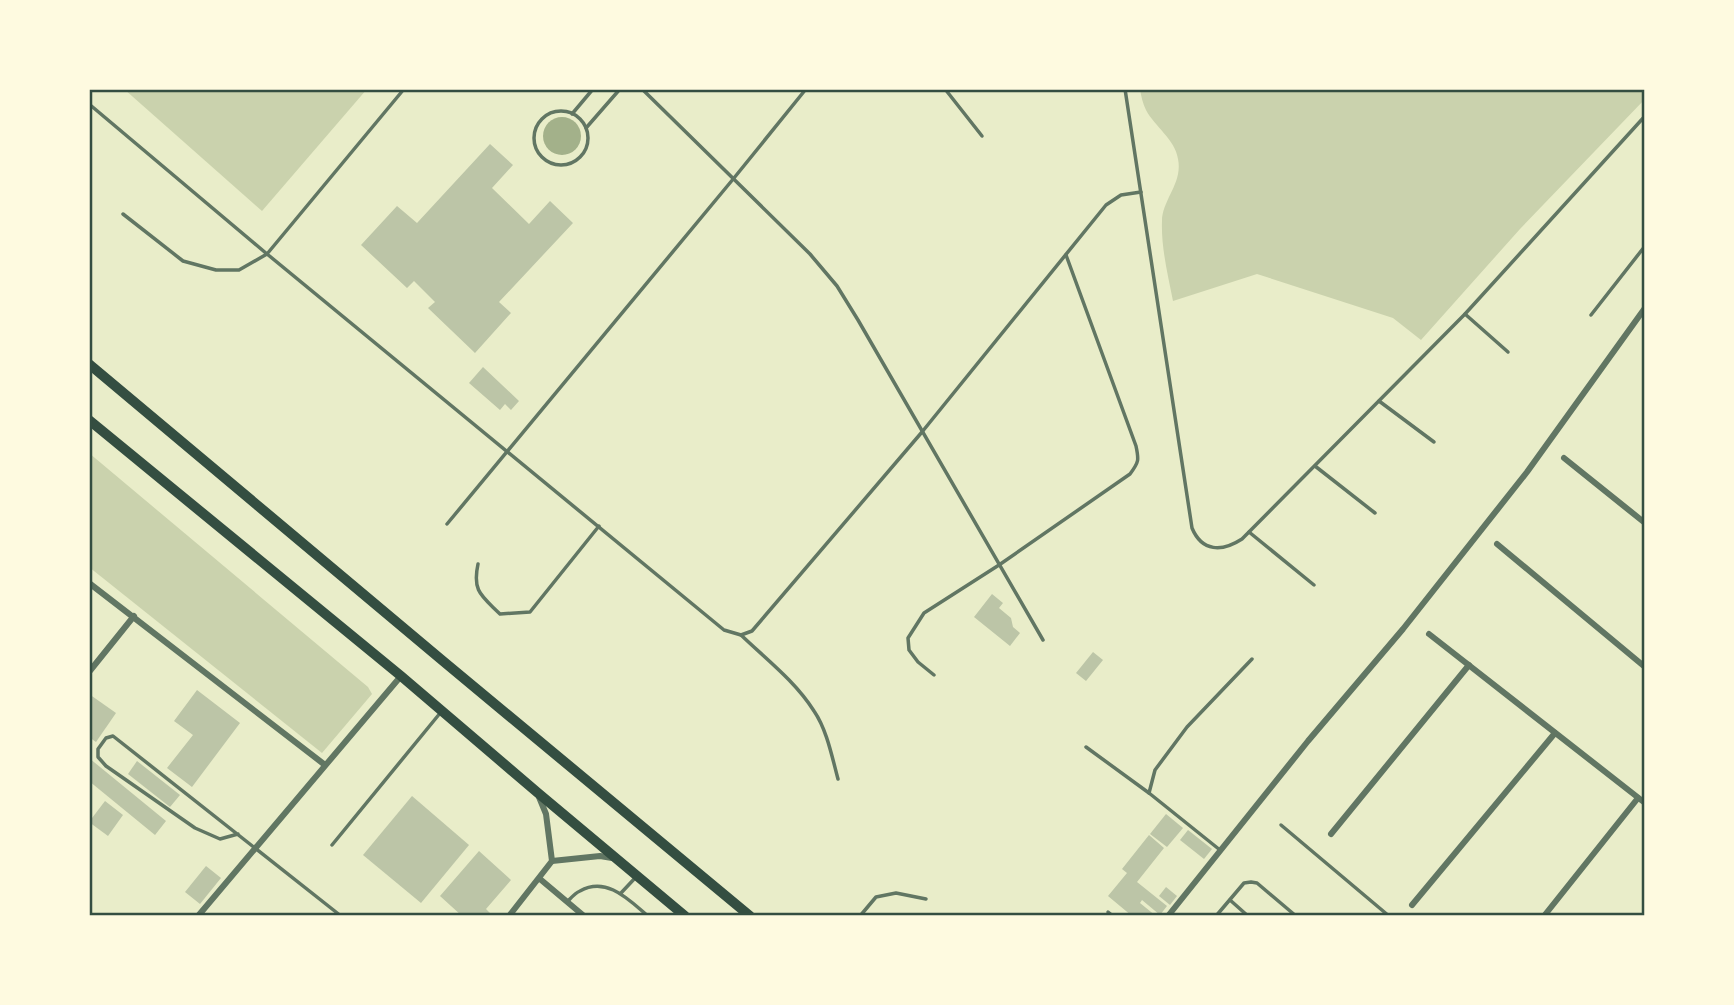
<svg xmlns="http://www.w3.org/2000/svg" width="1734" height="1005" viewBox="0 0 1734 1005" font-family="'Varela Round',sans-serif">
<rect width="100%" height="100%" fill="#e9edc9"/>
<g fill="#cad2ad">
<polygon points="124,89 367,89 262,211"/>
<path d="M1140,89h505v10l-125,130 -99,111 -28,-22 -136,-44 -84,27c-5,-26 -12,-53 -11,-80 0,-21 21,-38 16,-62 -3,-20 -23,-32 -32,-49 -3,-6 -5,-14 -6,-21z"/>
<polygon points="89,453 368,687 372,694 322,753 89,567"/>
</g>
<circle fill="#a3b18a" cx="562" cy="136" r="19"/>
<g fill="#bcc5a7">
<polygon points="490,144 513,165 492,188 529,224 550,201 573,223 499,302 511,313 475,353 428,308 435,302 414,281 407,288 361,245 397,206 417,223"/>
<polygon points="483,367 519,401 511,410 505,404 500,410 469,383"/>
<polygon points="992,594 1003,603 999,608 1011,618 1013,627 1020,633 1010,646 974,617"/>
<polygon points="1093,652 1103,660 1086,681 1076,673"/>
<polygon points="197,690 240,723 192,787 167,768 193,735 174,721"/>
<polygon points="89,694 116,713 96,742 89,737"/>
<polygon points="89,758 166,821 155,835 89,781"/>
<polygon points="137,761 180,795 170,807 128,774"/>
<polygon points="412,796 469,845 421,903 363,855"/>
<polygon points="105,801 123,815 108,836 89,822"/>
<polygon points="1166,814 1183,828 1167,847 1150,834"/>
<polygon points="1188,830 1212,849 1204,859 1180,840"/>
<polygon points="1149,835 1164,848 1137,882 1167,906 1160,915 1142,900 1140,903 1156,916 1132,916 1108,896 1127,873 1122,869"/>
<polygon points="479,851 511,880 486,909 493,916 462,916 440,896"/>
<polygon points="206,866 221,878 200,904 185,892"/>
<polygon points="1166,887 1177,896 1170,905 1159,896"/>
</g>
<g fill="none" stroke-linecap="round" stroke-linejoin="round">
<g stroke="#617663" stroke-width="3.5">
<polyline points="404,89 267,254 724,630 741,635 752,631 922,432 1106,205 1121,195 1141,192"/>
<polyline points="642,89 810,254 837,286 858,320 1043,640"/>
<polyline points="945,89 982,136"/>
<path d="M1125,89l67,439c10,24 30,24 50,11l223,-225 180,-198"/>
<polyline points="89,104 267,254 239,270 216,270 183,261 123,214"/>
<circle cx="561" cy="138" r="27"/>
<polyline points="572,114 593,89"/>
<polyline points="586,128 620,89"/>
<polyline points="1465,314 1508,352"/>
<polyline points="1591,315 1645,246"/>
<polyline points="1379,401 1434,442"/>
<polyline points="1315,466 1375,513"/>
<polyline points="447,524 734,178 806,89"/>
<polyline points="1249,532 1314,585"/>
<path d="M478,564c-6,28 4,32 22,50l30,-2 69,-86"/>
<path d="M741,635c25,24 54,46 73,76 13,19 18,46 24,68"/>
<path d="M934,675l-16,-13 -9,-12 -1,-12 16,-25 75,-48 131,-91c9,-12 9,-14 6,-28l-70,-191"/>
<polyline points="1086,747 1149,793"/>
<polyline points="1281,825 1389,916"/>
<polyline points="238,834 220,839 195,828 106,766 98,757 98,749 106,738 113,736 341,916"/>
<polyline points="332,845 441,712"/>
<polyline points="1220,850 1149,793 1155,770 1187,727 1252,659"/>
<polyline points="621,893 636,877"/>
<polyline points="1230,900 1248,916"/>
<path d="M567,902c4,-4 8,-9 13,-11 27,-15 49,9 68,25"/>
<polyline points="1108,912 1113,916"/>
<polyline points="860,916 876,897 896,893 926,899"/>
<polyline points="1216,916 1244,883 1251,882 1257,883 1296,916"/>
</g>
<g stroke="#617663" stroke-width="6">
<polyline points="1564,458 1645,523"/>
<polyline points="1497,544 1645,667"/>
<polyline points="89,583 325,765"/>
<polyline points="1429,634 1645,803"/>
<polyline points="89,672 134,616"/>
<polyline points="1331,834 1469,665"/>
<polyline points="552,861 600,856 612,858"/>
<polyline points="540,879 584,916"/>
<polyline points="1412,905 1555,733"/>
<polyline points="198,916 401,676"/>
<polyline points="509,916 552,861 546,814 539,797"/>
<polyline points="1168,916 1308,741 1403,629 1527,472 1645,308"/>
<polyline points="1544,916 1638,798"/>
</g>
<g stroke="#344e41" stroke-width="10">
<polyline points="89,364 443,661 750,916"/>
<polyline points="89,420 401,676 538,793 685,916"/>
</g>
</g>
<rect width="1734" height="1005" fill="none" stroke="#fefae0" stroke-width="182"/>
<rect x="91" y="91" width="1552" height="823" fill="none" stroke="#344e41" stroke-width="2.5"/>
</svg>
